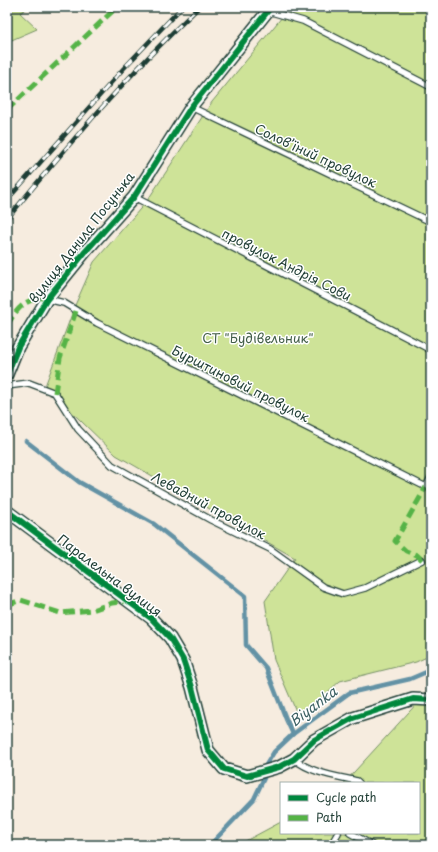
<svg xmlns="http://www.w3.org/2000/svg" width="438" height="852" viewBox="0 0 438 852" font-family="'Playpen Sans',sans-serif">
<rect width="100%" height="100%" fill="#f6ecdf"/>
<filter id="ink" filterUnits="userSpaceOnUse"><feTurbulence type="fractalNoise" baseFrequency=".025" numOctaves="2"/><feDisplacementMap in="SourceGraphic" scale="8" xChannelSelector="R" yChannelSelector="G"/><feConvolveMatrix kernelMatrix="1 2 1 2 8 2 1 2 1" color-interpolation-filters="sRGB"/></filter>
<g filter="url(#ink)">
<g fill="#cee398" stroke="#769066">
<polygon points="9,7 29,7 20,13 37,29 7,42 7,9"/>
<polygon points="292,7 431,7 431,580 429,581 431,583 431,655 416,662 340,681 299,718 274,660 265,601 295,558 116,455 45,386 76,303 94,262 147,201 212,102 287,11"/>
<polygon points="431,688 431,845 238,845 281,822 281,833 419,833 419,783 344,783"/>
</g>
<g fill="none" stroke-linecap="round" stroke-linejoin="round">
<g stroke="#6392a5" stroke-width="4.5">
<polyline points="26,441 79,482 154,524 245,596 246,645 266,668 286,719 293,734"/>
<polyline points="266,765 274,752 293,734 349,693 410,679 431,670"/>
<polyline points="210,845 254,799 264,778"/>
</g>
<g stroke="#1f3d34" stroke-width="8">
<g id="lane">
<polyline points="268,11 303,21 431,87"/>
<polyline points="191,107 431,222"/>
<polyline points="134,197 431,350"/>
<polyline points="47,299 64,303 97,323 426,487 431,477"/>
<polyline points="7,386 29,383 55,393 78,429 112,465 211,520 270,549 323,587 343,594 365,588 422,560"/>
<path d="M294,759c17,14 41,17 63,22l2,2"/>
<polyline points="350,833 372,845"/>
<polyline points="331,845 338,833"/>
</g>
</g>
<g stroke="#1f3d34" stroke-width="14">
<g id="street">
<polyline points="7,374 18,347 47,299 85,252 134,197 191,107 271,7"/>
<polyline points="7,511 151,618 170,638 183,660 192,687 208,750 224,769 247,776 279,767 294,759 314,740 353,718 413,699 431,700"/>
</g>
</g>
<use href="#lane" stroke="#fff" stroke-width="5.5"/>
<use href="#street" stroke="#fff" stroke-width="11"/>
<g stroke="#1f3d34" stroke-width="4.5">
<g id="rail">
<polyline points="7,200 124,68 182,7"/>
<path d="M7,219c61,-74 122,-146 192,-212"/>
</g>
</g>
<use href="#rail" stroke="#fff" stroke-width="3" stroke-dasharray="9" stroke-linecap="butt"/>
<g stroke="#55b346" stroke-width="5" stroke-dasharray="10 5" stroke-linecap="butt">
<polyline points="7,110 117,7"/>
<path d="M7,325c11,-17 18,-28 40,-26"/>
<polyline points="55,393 60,358 76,311"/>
<polyline points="422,560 417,555 406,551 395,541 426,487"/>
<polyline points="7,605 21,600 60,613 92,610 112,603 128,601"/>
</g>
<g stroke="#fff" stroke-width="8">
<g id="cycleway">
<polyline points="7,374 18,347 47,299 85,252 134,197 191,107 271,7"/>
<polyline points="7,511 151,618 170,638 183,660 192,687 208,750 224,769 247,776 279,767 294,759 314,740 353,718 413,699 431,700"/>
</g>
</g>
<use href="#cycleway" stroke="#00873e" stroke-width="6"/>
</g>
</g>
<g text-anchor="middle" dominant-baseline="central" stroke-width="3" stroke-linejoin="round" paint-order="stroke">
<g font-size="13" fill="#1f3d34" stroke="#fff">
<text transform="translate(316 155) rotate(25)">Соловʼїний провулок</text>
<text transform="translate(81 237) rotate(-52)">вулиця Данила Посунька</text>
<text transform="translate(287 264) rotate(27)">провулок Андрія Сови</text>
<text transform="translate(241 383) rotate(27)">Бурштиновий провулок</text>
<text transform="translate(209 505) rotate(28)">Левадний провулок</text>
<text transform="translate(110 575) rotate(37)">Паралельна вулиця</text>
</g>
<g font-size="13" fill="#425e48" stroke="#fff">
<text x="258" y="337">СТ "Будівельник"</text>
</g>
<g font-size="14" font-style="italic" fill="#3c6063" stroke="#fff">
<text transform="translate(313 706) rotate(-37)">Biyanka</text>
</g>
</g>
<rect width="438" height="852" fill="none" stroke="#fff" stroke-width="24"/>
<rect x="12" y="12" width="414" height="828" fill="none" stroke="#1f3d34" stroke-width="1.5" filter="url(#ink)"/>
<rect x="280" y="782" width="140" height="52" fill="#ffffff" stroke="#a5b1ae"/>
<rect x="288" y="795" width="20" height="6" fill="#00873e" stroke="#a5b1ae"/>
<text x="316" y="802" font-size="12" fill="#1f3d34">Cycle path</text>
<rect x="288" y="815" width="20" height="6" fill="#55b346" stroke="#a5b1ae"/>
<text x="316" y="822" font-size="12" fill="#1f3d34">Path</text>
</svg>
